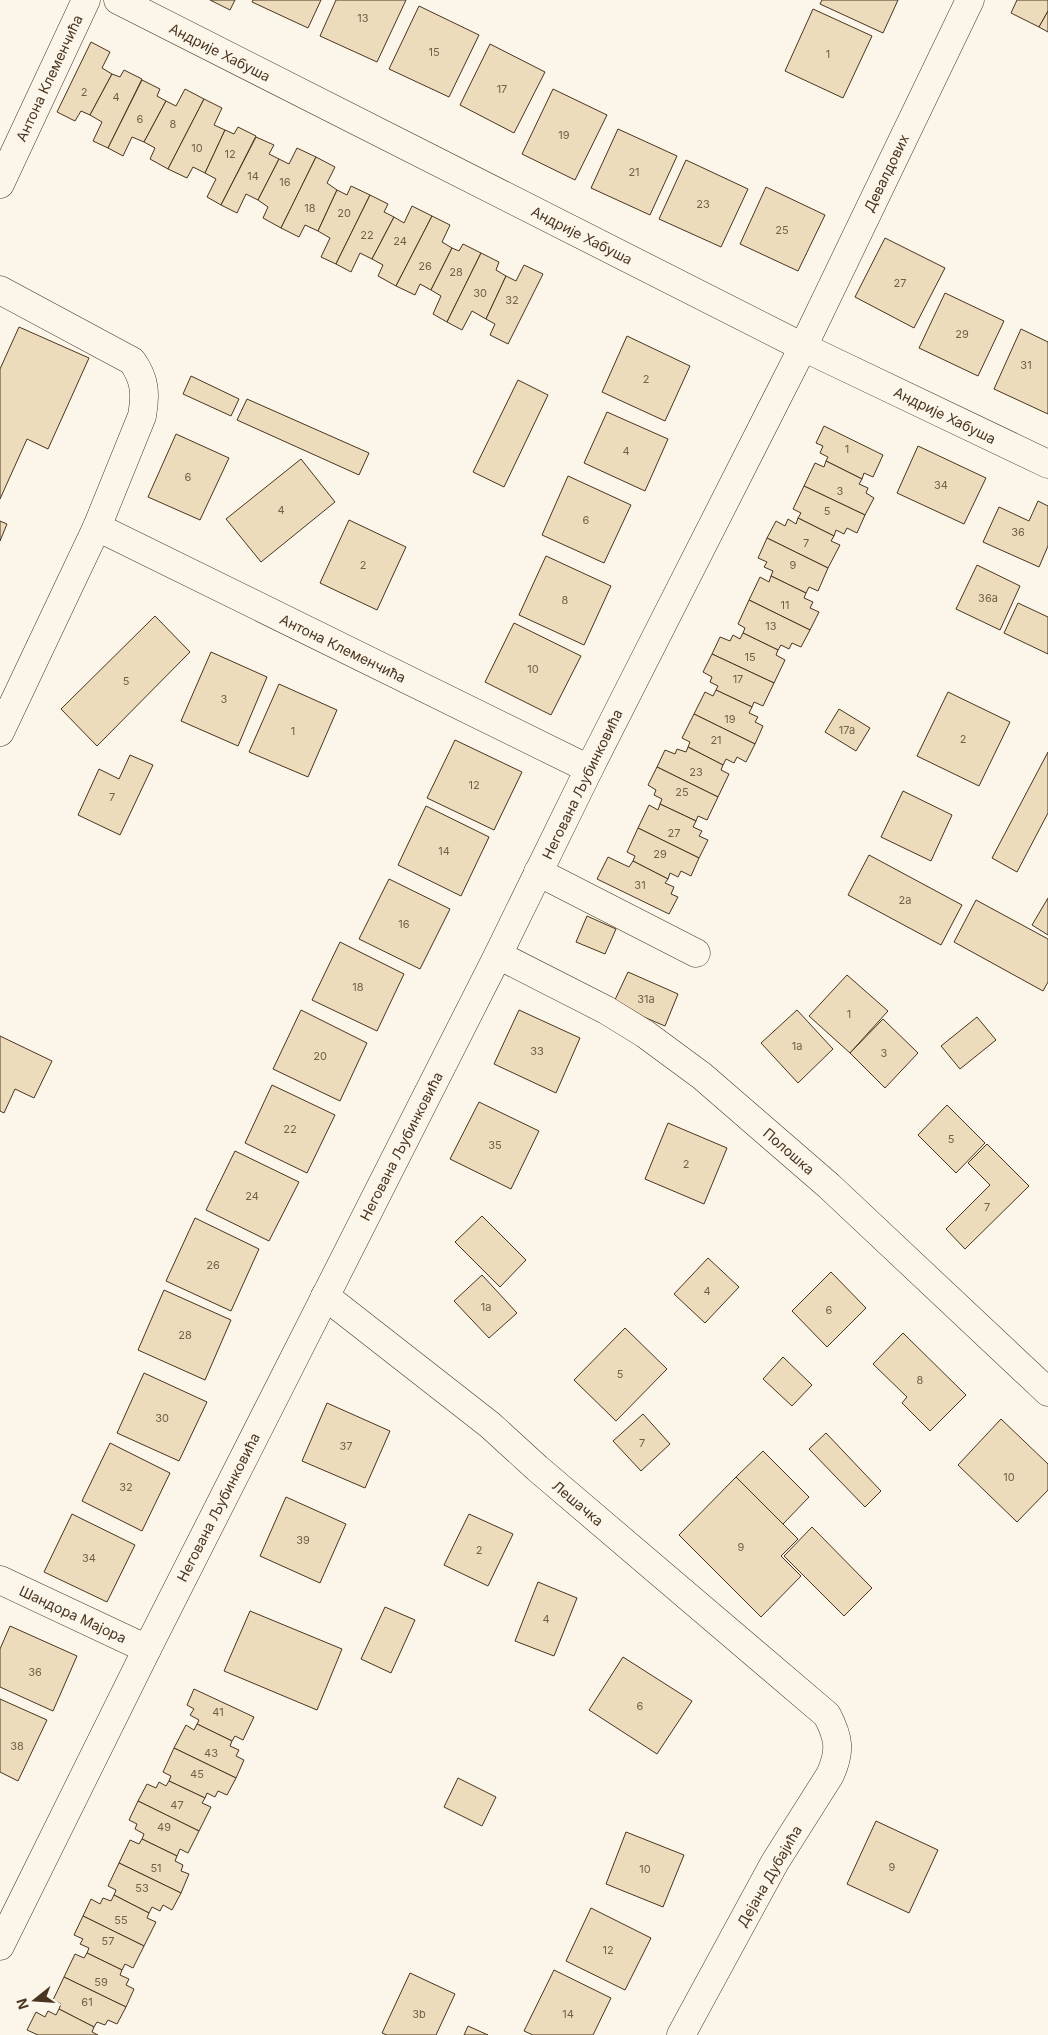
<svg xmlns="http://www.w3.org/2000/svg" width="1048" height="2035" viewBox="0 0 1048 2035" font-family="Inter,sans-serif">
<rect width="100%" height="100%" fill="#fbf6e9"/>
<g fill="#ecdcbc" stroke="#4a3520">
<polygon points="210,0 235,0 230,10"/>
<polygon points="253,0 321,0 308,28 252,2"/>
<polygon points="336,0 406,0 377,62 320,36"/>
<polygon points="822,0 898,0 883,33 820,4"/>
<polygon points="1017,0 1048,0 1048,11 1039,27 1011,13"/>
<polygon points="419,6 479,35 449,97 389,69"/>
<polygon points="813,9 872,36 843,98 785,71"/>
<polygon points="1048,11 1048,32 1039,27"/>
<polygon points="91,42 110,52 102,68 112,74 90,115 81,111 75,121 57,112"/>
<polygon points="490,44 545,72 514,133 460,105"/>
<polygon points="124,70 142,79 108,148 93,141 102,122 90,115 112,74 120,77"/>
<polygon points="142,80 160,89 157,96 166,101 144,142 132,137 123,156 108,148"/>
<polygon points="185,89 204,99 168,169 150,159 155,148 144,142 166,101 176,106"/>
<polygon points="553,89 607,115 575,180 522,154"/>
<polygon points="204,99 222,108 214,125 225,130 205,173 193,167 187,178 168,169"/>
<polygon points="238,127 256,136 221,205 207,197 216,179 205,173 225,130 234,134"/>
<polygon points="618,129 677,156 650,215 591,188"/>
<polygon points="256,137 274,145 269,154 279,159 258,200 246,194 237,213 221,205"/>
<polygon points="297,148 316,157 281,228 263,218 268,207 258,200 279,159 289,164"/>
<polygon points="316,157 335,167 327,183 337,190 318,231 305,225 299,237 281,228"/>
<polygon points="686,160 748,189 721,247 659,219"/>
<polygon points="351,186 370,195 336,264 321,257 330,238 318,231 337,190 347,195"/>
<polygon points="766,187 825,215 798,271 740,244"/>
<polygon points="370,195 388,204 384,212 394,217 372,259 360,253 351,272 336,264"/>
<polygon points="412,206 432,216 396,286 378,276 383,265 372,259 394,217 404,223"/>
<polygon points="432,216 450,225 442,242 452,248 431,290 420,284 415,295 396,286"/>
<polygon points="885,238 945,268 914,328 855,297"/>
<polygon points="463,244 481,253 447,322 433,314 441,296 431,290 452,248 459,251"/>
<polygon points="481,253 499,262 496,270 506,276 486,319 472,311 462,330 447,322"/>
<polygon points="524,265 543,274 508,344 490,335 495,324 486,319 506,276 516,281"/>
<polygon points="945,293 1004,321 978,376 919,348"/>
<polygon points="19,327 89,358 48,449 27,439 0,499 0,369"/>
<polygon points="1021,329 1048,342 1048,414 994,389"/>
<polygon points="627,336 690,366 665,421 602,392"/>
<polygon points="191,376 239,399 231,416 183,394"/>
<polygon points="518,380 548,395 504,487 473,472"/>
<polygon points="247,399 369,453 359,475 237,420"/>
<polygon points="607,412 668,439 645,491 584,463"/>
<polygon points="824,426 883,455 873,477 864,473 862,479 826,461 828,457 820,453 823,446 816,443"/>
<polygon points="176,434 229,458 200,520 148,497"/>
<polygon points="918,446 986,478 964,524 897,493"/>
<polygon points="301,459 335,502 261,562 226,519"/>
<polygon points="826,461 862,479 859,484 868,488 866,493 874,498 865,515 804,486 815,463 824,467"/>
<polygon points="568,476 631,505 604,563 542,535"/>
<polygon points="804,486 865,515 857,533 847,528 844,534 836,530 834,536 798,518 801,513 793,509"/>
<polygon points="1038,501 1048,506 1048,546 1039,567 983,542 999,507 1029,521"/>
<polygon points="798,518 834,536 831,541 840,545 828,568 767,538 776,521 785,526 788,519 796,524"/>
<polygon points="349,520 406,547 377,610 320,583"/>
<polygon points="0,521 7,524 0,541"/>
<polygon points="767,538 828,568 818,591 809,587 806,593 771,576 773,571 764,567 767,562 758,558"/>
<polygon points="546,556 611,586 584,645 519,615"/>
<polygon points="977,565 1020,586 1000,630 956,609"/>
<polygon points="771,576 806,593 804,598 813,602 810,608 819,612 810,630 749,600 760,577 769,582"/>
<polygon points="749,600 810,630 801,647 792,643 789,649 781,645 778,650 743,633 745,628 738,624"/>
<polygon points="1018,603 1048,617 1048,654 1004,633"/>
<polygon points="155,616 190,652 97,746 61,709"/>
<polygon points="514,623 581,656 551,715 485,682"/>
<polygon points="743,633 778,650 776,655 785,660 774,683 712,654 720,637 730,641 733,635 740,639"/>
<polygon points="211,652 267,677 238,746 181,721"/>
<polygon points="712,654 774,683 763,706 754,702 752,707 716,690 718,686 710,682 712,677 703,672"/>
<polygon points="279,684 337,710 308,777 249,752"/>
<polygon points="716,690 752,707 749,713 758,717 755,722 763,726 755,744 694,714 705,692 713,696"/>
<polygon points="948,692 1010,722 979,786 917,756"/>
<polygon points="839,709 870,728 856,751 825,732"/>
<polygon points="694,714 755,744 746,762 737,757 734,763 726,759 723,765 688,747 690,742 682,738"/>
<polygon points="455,740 522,772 494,830 427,798"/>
<polygon points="688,747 723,765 721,770 729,774 718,797 657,767 665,750 675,754 677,749 686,752"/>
<polygon points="1048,752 1048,813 1017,872 992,858"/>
<polygon points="130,755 153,765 120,835 78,815 99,769 119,779"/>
<polygon points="657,767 718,797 707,820 698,816 696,821 660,804 662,799 654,795 656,790 648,785"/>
<polygon points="903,791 952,815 931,861 881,837"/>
<polygon points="660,804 696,821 693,827 702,831 699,836 708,840 699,858 638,828 649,805 658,810"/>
<polygon points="426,806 489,837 461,896 398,865"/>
<polygon points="638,828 699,858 691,876 681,871 678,877 670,873 668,879 633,861 635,856 627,852"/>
<polygon points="869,855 962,905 941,945 848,895"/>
<polygon points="608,857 629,867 633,861 668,879 665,883 674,887 671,894 678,897 669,914 597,879"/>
<polygon points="389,879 450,909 420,969 359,939"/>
<polygon points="1048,898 1048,935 1032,925"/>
<polygon points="976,900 1048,939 1048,982 1043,991 954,942"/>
<polygon points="587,916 616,929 605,954 576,942"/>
<polygon points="340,942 404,974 377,1031 312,1000"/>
<polygon points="628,972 678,994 665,1026 613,1004"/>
<polygon points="847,975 888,1011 850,1053 809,1016"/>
<polygon points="301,1010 367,1043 340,1101 273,1069"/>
<polygon points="519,1010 580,1038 556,1093 494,1064"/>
<polygon points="797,1010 833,1049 798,1083 761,1043"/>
<polygon points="977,1017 996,1040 960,1069 941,1046"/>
<polygon points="883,1019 918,1053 885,1088 850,1053"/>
<polygon points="0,1036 52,1061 34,1098 15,1089 4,1113 0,1111"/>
<polygon points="272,1085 335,1115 307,1173 245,1143"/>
<polygon points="479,1102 539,1131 511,1189 450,1159"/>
<polygon points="947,1105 985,1143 956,1173 918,1135"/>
<polygon points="668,1123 727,1148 704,1204 645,1179"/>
<polygon points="987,1144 1029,1186 965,1249 946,1229 990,1185 968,1163"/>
<polygon points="235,1151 299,1182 269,1241 206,1210"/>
<polygon points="482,1216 526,1260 500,1287 455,1242"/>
<polygon points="195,1218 259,1249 231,1311 166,1281"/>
<polygon points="708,1258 739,1287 705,1323 674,1294"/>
<polygon points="831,1272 866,1308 827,1347 792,1311"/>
<polygon points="482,1275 517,1313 489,1338 454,1301"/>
<polygon points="164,1290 231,1320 205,1380 138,1350"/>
<polygon points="625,1328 667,1369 616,1421 574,1380"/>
<polygon points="903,1333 966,1395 930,1431 902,1403 907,1397 873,1364"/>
<polygon points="783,1357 812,1385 792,1406 763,1379"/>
<polygon points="144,1373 207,1402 179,1461 117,1433"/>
<polygon points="327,1403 390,1431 365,1488 302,1461"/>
<polygon points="643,1414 670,1444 641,1471 613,1441"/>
<polygon points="1001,1419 1048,1464 1048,1490 1017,1522 958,1465"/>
<polygon points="826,1433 881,1491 865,1507 809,1449"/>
<polygon points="110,1443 170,1473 142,1531 82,1501"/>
<polygon points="763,1451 809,1497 783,1524 736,1477"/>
<polygon points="736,1477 798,1539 781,1556 801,1576 761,1617 679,1535"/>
<polygon points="286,1497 346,1524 320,1583 260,1556"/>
<polygon points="72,1514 135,1545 107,1602 44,1572"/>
<polygon points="469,1514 513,1534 488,1586 444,1565"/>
<polygon points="812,1527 872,1588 844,1616 784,1556"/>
<polygon points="538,1582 577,1598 554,1656 515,1641"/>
<polygon points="385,1607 415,1620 391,1673 361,1659"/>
<polygon points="250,1611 342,1649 317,1710 224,1671"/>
<polygon points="10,1626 77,1656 53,1711 0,1687 0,1649"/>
<polygon points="623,1657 692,1701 657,1754 589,1710"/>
<polygon points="194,1689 254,1717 243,1740 235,1736 232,1741 197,1724 199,1720 190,1715 194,1709 187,1705"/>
<polygon points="0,1699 47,1720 18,1781 0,1772"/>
<polygon points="197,1724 232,1741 230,1746 239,1750 236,1756 244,1760 236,1778 174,1748 186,1725 194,1730"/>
<polygon points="174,1748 236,1778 227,1795 218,1791 215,1797 207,1793 205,1798 169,1781 171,1776 163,1772"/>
<polygon points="458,1778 496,1797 482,1826 444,1807"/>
<polygon points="169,1781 205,1798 202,1803 211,1807 199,1831 138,1801 147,1784 156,1788 159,1782 166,1786"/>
<polygon points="138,1801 199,1831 188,1853 180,1849 177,1856 142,1839 144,1834 135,1829 137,1824 129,1820"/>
<polygon points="876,1821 938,1850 909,1913 847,1884"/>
<polygon points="626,1832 684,1855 663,1907 606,1884"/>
<polygon points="142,1839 177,1856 175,1861 183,1865 181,1871 189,1874 181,1893 119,1863 130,1840 139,1844"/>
<polygon points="119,1863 181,1893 172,1910 163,1905 160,1911 152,1907 149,1913 114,1895 116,1890 108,1886"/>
<polygon points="114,1895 149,1913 147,1918 156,1922 144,1946 83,1916 91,1899 100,1904 103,1898 111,1901"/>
<polygon points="591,1908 651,1938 625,1990 566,1961"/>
<polygon points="83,1916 144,1946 133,1968 125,1964 122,1970 87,1953 89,1948 80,1944 83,1939 74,1935"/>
<polygon points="87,1953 122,1970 120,1975 129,1979 126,1985 134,1989 126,2007 64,1977 75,1954 84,1958"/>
<polygon points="554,1970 611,1998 593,2035 533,2035 524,2031"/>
<polygon points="410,1973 455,1994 436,2035 387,2035 382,2033"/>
<polygon points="64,1977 126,2007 117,2024 108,2020 105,2025 97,2022 94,2027 59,2009 61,2004 53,2000"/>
<polygon points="59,2009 94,2027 92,2032 98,2035 38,2035 27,2030 36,2012 45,2017 48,2011 56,2015"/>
<polygon points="468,2026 488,2035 464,2035"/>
</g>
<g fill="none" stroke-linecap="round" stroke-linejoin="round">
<g stroke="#4a3520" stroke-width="29">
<g id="minor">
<polyline points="118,0 803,347 1048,464"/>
<polyline points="0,184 86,0"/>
<path d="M0,290l132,71c13,18 14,33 10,55l-45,111 -97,205"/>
<polyline points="97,527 589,769"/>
<polyline points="538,872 696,953"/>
<polyline points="498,955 606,1010 645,1034 702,1076 829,1186 1048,1392"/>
<path d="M325,1296l165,129 47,43 290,247c12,23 14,36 3,60l-55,87 -94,173"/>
<polyline points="0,1580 147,1649"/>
<polyline points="0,1946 147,1649 498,955 589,769 803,347 970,0"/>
</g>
</g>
<use href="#minor" stroke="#fbf6e9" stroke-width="28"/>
</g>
<g text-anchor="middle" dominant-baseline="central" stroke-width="4" stroke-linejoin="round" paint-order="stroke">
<g font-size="11" fill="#725f47">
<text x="363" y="18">13</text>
<text x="434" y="52">15</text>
<text x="828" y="54">1</text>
<text x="502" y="89">17</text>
<text x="84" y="92">2</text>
<text x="116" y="97">4</text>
<text x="140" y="119">6</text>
<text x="173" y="124">8</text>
<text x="564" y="135">19</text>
<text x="197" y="148">10</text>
<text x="230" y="154">12</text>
<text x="634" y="172">21</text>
<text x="253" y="176">14</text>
<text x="285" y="182">16</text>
<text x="703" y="204">23</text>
<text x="310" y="208">18</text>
<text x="344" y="213">20</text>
<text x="782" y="230">25</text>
<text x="367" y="235">22</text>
<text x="400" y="241">24</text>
<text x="425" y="266">26</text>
<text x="456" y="272">28</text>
<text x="900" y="283">27</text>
<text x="480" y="293">30</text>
<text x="512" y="300">32</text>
<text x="962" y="334">29</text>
<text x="1026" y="365">31</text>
<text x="646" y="379">2</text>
<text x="847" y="449">1</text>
<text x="626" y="451">4</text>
<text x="188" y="477">6</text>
<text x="941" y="485">34</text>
<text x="840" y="491">3</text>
<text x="281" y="510">4</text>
<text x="827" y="511">5</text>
<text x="586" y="520">6</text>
<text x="1018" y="532">36</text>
<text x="806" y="543">7</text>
<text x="363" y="565">2</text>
<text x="793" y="565">9</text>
<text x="988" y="598">36a</text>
<text x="565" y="600">8</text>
<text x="785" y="605">11</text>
<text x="771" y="626">13</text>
<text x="750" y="657">15</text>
<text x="533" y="669">10</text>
<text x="738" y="679">17</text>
<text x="126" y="681">5</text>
<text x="224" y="699">3</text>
<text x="730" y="719">19</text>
<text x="847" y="730">17a</text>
<text x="293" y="731">1</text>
<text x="963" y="739">2</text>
<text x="716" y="740">21</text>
<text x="696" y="772">23</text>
<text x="474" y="785">12</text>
<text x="682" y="792">25</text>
<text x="112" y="797">7</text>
<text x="674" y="833">27</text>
<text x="444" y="851">14</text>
<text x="660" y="854">29</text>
<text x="640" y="885">31</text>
<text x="905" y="900">2a</text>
<text x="404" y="924">16</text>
<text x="358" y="987">18</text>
<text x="646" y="999">31a</text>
<text x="849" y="1014">1</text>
<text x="797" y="1046">1a</text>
<text x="537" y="1051">33</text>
<text x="884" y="1053">3</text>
<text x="320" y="1056">20</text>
<text x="290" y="1129">22</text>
<text x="951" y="1139">5</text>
<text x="495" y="1145">35</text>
<text x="686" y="1164">2</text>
<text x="252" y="1196">24</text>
<text x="987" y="1207">7</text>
<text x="213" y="1265">26</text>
<text x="707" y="1291">4</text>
<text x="486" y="1307">1a</text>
<text x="829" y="1310">6</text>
<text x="185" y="1335">28</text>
<text x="620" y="1374">5</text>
<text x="920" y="1380">8</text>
<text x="162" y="1418">30</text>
<text x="642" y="1443">7</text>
<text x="346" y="1446">37</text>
<text x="1009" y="1477">10</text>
<text x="126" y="1487">32</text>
<text x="303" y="1540">39</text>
<text x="741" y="1547">9</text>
<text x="479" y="1550">2</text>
<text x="89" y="1558">34</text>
<text x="546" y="1619">4</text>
<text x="35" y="1672">36</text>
<text x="640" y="1706">6</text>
<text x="218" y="1712">41</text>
<text x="17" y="1746">38</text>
<text x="211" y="1753">43</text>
<text x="197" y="1774">45</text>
<text x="177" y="1805">47</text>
<text x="164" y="1827">49</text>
<text x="892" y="1867">9</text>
<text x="156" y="1868">51</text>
<text x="645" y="1869">10</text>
<text x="142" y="1888">53</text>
<text x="121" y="1920">55</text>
<text x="108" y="1941">57</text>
<text x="608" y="1950">12</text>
<text x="101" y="1982">59</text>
<text x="87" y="2002">61</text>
<text x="419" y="2014">3b</text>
<text x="568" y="2014">14</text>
</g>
<g font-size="14" fill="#4a3520" stroke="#fbf6e9">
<text transform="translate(220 52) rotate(27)">Андрије Хабуша</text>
<text transform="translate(49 78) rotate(-65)">Антона Клеменчића</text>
<text transform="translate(886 173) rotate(-64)">Девалдових</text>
<text transform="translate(582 235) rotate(27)">Андрије Хабуша</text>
<text transform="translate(945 415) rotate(26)">Андрије Хабуша</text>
<text transform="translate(343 648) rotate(26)">Антона Клеменчића</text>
<text transform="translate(582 784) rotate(-64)">Негована Љубинковића</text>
<text transform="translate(401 1146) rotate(-63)">Негована Љубинковића</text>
<text transform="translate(789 1151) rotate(41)">Полошка</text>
<text transform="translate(578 1503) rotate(40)">Лешачка</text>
<text transform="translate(218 1507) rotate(-63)">Негована Љубинковића</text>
<text transform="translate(73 1614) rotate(25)">Шандора Мајора</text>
<text transform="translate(769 1876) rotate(-60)">Дејана Дубајића</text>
</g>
</g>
<g transform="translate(35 2000) rotate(253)" stroke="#fbf6e9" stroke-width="4" paint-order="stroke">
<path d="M0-4L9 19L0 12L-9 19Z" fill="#4a3520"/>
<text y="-8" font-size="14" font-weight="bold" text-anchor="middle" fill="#4a3520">N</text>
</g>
</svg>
